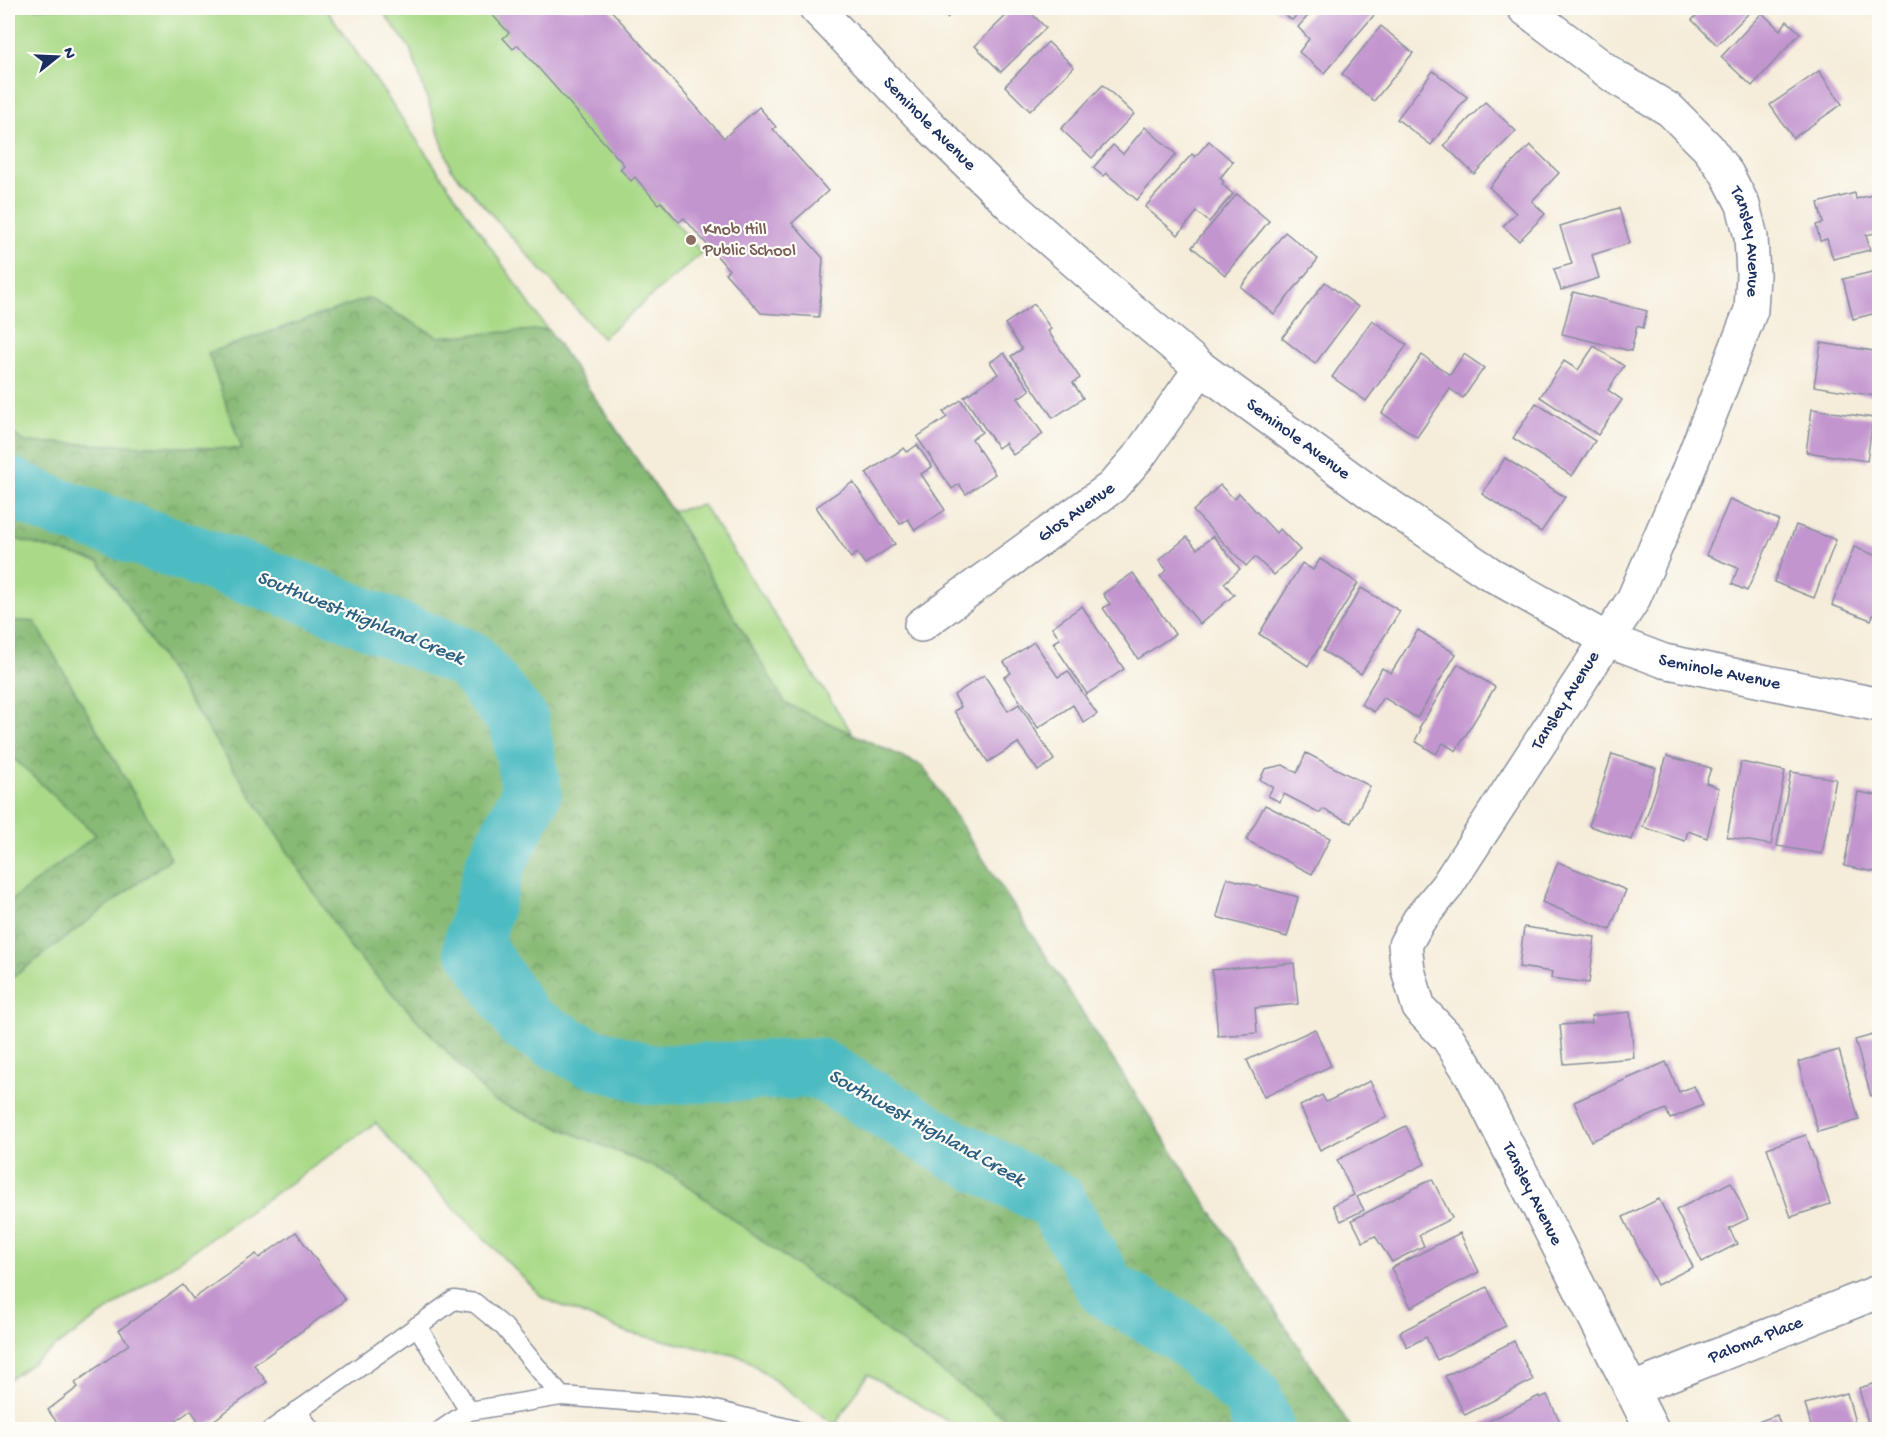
<svg xmlns="http://www.w3.org/2000/svg" width="1887" height="1437" viewBox="0 0 1887 1437" font-family="'Gochi Hand',sans-serif">
<defs>
<pattern id="forest-crowns" width="20" height="18" patternUnits="userSpaceOnUse" patternTransform="scale(1.5)"><rect width="20" height="18" fill="#87ba74"/><path d="M2 6a3 3 0 1 1 6 0M12 15a3 3 0 1 1 6 0" fill="none" stroke="#6e9862"/></pattern>
</defs>
<rect width="100%" height="100%" fill="#fdfcf7"/>
<filter id="ink" filterUnits="userSpaceOnUse"><feTurbulence type="fractalNoise" baseFrequency=".0167" numOctaves="2"/><feDisplacementMap in="SourceGraphic" scale="12" xChannelSelector="R" yChannelSelector="G"/><feConvolveMatrix kernelMatrix="1 2 1 2 8 2 1 2 1" color-interpolation-filters="sRGB"/></filter>
<filter id="wash" filterUnits="userSpaceOnUse"><feTurbulence type="fractalNoise" baseFrequency=".008" numOctaves="4" result="noise"/><feDisplacementMap in="SourceGraphic" scale="24" xChannelSelector="R" yChannelSelector="G"/><feGaussianBlur stdDeviation="1.35" result="paint"/><feColorMatrix in="noise" values="0 0 0 0 0 0 0 0 0 0 0 0 0 0 0 0 0 1.4 0 .05"/><feComposite in="paint" operator="in"/></filter>
<g filter="url(#wash)">
<rect width="100%" height="100%" fill="#f5edda"/>
<g fill="#aada88" stroke="#628473" stroke-width="1.5">
<polygon points="8,8 326,8 672,511 703,505 963,903 1295,1429 961,1429 868,1374 835,1425 743,1357 629,1333 543,1298 410,1163 376,1123 8,1380"/>
<polygon points="380,8 487,8 702,253 602,338 451,169 410,48"/>
</g>
<g fill="url(#forest-crowns)" stroke="#517469" stroke-width="1.5">
<polygon points="369,298 438,337 548,329 672,511 785,703 923,766 1352,1429 1020,1429 671,1174 492,1100 351,949 99,562 8,537 8,431 25,442 242,449 208,353"/>
<polygon points="8,620 35,622 171,858 8,981 8,903 96,835 8,753"/>
</g>
<g fill="none" stroke-linecap="round" stroke-linejoin="round">
<polyline stroke="#4dbcc2" stroke-width="60" points="8,486 50,505 304,593 469,660 519,721 532,792 495,865 473,944 525,1023 584,1055 651,1075 818,1068 955,1150 1055,1200 1107,1289 1189,1337 1252,1396 1265,1430"/>
</g>
<g id="blocks">
<g fill="#c395cf">
<polygon points="486,8 609,8 724,138 759,107 776,127 773,129 828,191 792,223 823,258 819,317 761,313 725,273 729,270 684,218 679,222 661,202 658,204 635,177 631,181 620,169 624,165 518,45 513,49 503,38 509,33"/>
<polygon points="938,8 958,8 947,18"/>
<polygon points="1014,8 1026,8 1046,28 1001,72 975,46"/>
<polygon points="1274,8 1304,8 1292,20"/>
<polygon points="1315,8 1367,8 1375,14 1324,73 1299,52 1309,39 1298,27"/>
<polygon points="1704,8 1754,8 1717,45 1692,20"/>
<polygon points="1762,13 1780,30 1787,21 1800,33 1752,86 1721,57"/>
<polygon points="1381,26 1413,53 1374,101 1342,74"/>
<polygon points="1048,42 1074,67 1030,111 1005,86"/>
<polygon points="1433,71 1467,97 1431,145 1397,119"/>
<polygon points="1819,71 1842,104 1793,138 1770,105"/>
<polygon points="1103,85 1134,114 1092,158 1061,129"/>
<polygon points="1485,102 1516,131 1474,174 1444,145"/>
<polygon points="1145,127 1176,154 1137,200 1106,173 1103,176 1093,168 1113,145 1123,154"/>
<polygon points="1209,141 1233,162 1220,178 1224,182 1222,184 1233,194 1209,222 1197,212 1178,235 1145,207 1192,154 1195,157"/>
<polygon points="1530,145 1559,173 1532,201 1545,214 1519,241 1503,226 1516,213 1489,187"/>
<polygon points="1855,193 1856,199 1880,193 1880,232 1866,235 1870,250 1833,259 1827,239 1820,241 1816,225 1823,223 1818,203"/>
<polygon points="1237,194 1269,221 1225,275 1192,247"/>
<polygon points="1619,208 1630,243 1592,255 1599,278 1561,290 1554,269 1572,264 1560,226"/>
<polygon points="1285,232 1318,259 1274,314 1241,287"/>
<polygon points="1880,270 1880,312 1853,319 1843,279"/>
<polygon points="1325,282 1358,307 1315,364 1282,338"/>
<polygon points="1573,292 1647,311 1643,328 1637,326 1631,351 1562,334"/>
<polygon points="1034,304 1051,329 1048,331 1080,378 1073,383 1083,398 1053,418 1011,356 1022,349 1005,324"/>
<polygon points="1372,320 1407,345 1366,401 1332,377"/>
<polygon points="1821,343 1880,352 1875,396 1814,386"/>
<polygon points="1594,346 1624,366 1608,390 1622,400 1598,435 1540,397 1564,361 1578,370"/>
<polygon points="1004,353 1030,390 1018,398 1043,434 1013,455 1005,443 998,448 964,397 998,374 990,362"/>
<polygon points="1464,354 1484,368 1463,398 1450,389 1417,437 1382,413 1422,355 1450,375"/>
<polygon points="961,400 982,432 972,439 995,474 966,494 959,484 952,489 917,437 947,417 943,412"/>
<polygon points="1536,403 1595,441 1572,476 1513,438"/>
<polygon points="1812,409 1873,418 1867,461 1806,452"/>
<polygon points="917,445 932,467 921,474 945,510 915,530 908,519 900,524 866,473 904,448 907,452"/>
<polygon points="1505,458 1565,497 1541,532 1482,494"/>
<polygon points="853,482 895,544 865,564 857,553 851,558 816,507"/>
<polygon points="1220,485 1234,499 1239,493 1276,533 1280,529 1300,550 1274,575 1255,557 1246,566 1193,511"/>
<polygon points="1730,499 1779,520 1747,591 1732,584 1738,568 1706,555"/>
<polygon points="1796,525 1836,540 1814,598 1774,582"/>
<polygon points="1213,536 1240,569 1224,583 1234,595 1200,624 1160,576 1167,570 1159,560 1187,537 1197,549"/>
<polygon points="1854,547 1880,557 1880,599 1871,620 1832,605"/>
<polygon points="1320,559 1358,583 1308,666 1259,634 1302,563 1313,570"/>
<polygon points="1133,573 1175,634 1138,659 1103,608 1110,604 1103,594"/>
<polygon points="1361,588 1400,611 1361,674 1323,651"/>
<polygon points="1082,606 1124,669 1087,694 1053,643 1060,639 1052,627"/>
<polygon points="1418,630 1456,654 1417,718 1383,697 1374,712 1361,704 1382,668 1391,673"/>
<polygon points="1034,642 1058,677 1068,671 1097,714 1084,723 1073,705 1038,728 1004,677 1011,673 1004,662"/>
<polygon points="1458,664 1495,687 1456,751 1443,743 1436,754 1415,741 1421,729 1419,728"/>
<polygon points="984,675 1008,711 1019,704 1054,760 1038,771 1018,743 988,762 954,711 961,707 954,695"/>
<polygon points="1306,753 1370,786 1351,823 1323,809 1320,813 1284,794 1280,802 1268,796 1273,787 1260,780 1265,769 1283,765 1297,773"/>
<polygon points="1612,754 1656,768 1632,840 1589,826"/>
<polygon points="1667,756 1711,768 1706,783 1719,788 1707,838 1688,831 1685,841 1643,827"/>
<polygon points="1741,762 1785,771 1771,845 1727,837"/>
<polygon points="1791,772 1836,779 1822,854 1777,846"/>
<polygon points="1858,792 1880,796 1880,873 1844,866"/>
<polygon points="1265,805 1330,838 1312,874 1246,840"/>
<polygon points="1558,862 1626,890 1610,930 1542,902"/>
<polygon points="1227,878 1298,897 1287,937 1217,917"/>
<polygon points="1524,927 1595,937 1589,983 1551,978 1552,972 1519,967"/>
<polygon points="1294,963 1298,1004 1255,1008 1257,1033 1218,1036 1212,970"/>
<polygon points="1630,1012 1634,1058 1564,1064 1560,1025 1592,1023 1591,1016"/>
<polygon points="1315,1029 1331,1066 1264,1097 1247,1060"/>
<polygon points="1880,1033 1880,1093 1871,1096 1855,1040"/>
<polygon points="1839,1050 1859,1120 1818,1132 1798,1062"/>
<polygon points="1666,1062 1679,1092 1694,1086 1703,1105 1670,1119 1666,1109 1591,1141 1574,1102"/>
<polygon points="1370,1081 1387,1117 1320,1150 1300,1106 1322,1095 1326,1102"/>
<polygon points="1406,1126 1425,1164 1357,1197 1364,1210 1341,1221 1333,1205 1354,1195 1337,1160"/>
<polygon points="1806,1135 1830,1204 1791,1217 1767,1148"/>
<polygon points="1432,1179 1452,1218 1419,1235 1424,1246 1392,1262 1375,1236 1363,1242 1352,1220"/>
<polygon points="1731,1182 1748,1219 1729,1228 1737,1244 1702,1262 1676,1210"/>
<polygon points="1659,1199 1693,1267 1657,1285 1623,1217"/>
<polygon points="296,1232 345,1300 254,1365 267,1382 203,1428 191,1410 164,1430 62,1430 48,1410 78,1387 75,1383 129,1344 119,1330 183,1285 193,1299 256,1254 259,1258"/>
<polygon points="1460,1233 1479,1272 1411,1307 1391,1268"/>
<polygon points="1487,1287 1506,1326 1437,1360 1426,1337 1407,1347 1400,1332"/>
<polygon points="1514,1341 1533,1380 1465,1415 1445,1376"/>
<polygon points="1880,1382 1880,1430 1870,1430 1859,1388"/>
<polygon points="1847,1393 1857,1430 1812,1430 1805,1404"/>
<polygon points="1547,1395 1564,1430 1471,1430 1539,1396 1540,1398"/>
<polygon points="1777,1415 1782,1430 1738,1430 1738,1429"/>
</g>
</g>
</g>
<g filter="url(#ink)">
<use href="#blocks" fill-opacity="0" stroke="#888e9c" stroke-width="1.5"/>
<g fill="none" stroke-linecap="round" stroke-linejoin="round">
<g stroke="#888e9c" stroke-width="21">
<g id="service">
<polyline points="417,1326 469,1411 561,1396"/>
<polyline points="297,1411 311,1430"/>
<polyline points="271,1430 454,1300 475,1303 504,1327 561,1396 703,1407 795,1430"/>
<polyline points="441,1430 469,1411"/>
</g>
</g>
<g stroke="#888e9c" stroke-width="36">
<g id="minor">
<path id="s1" d="M816,8l116,120 82,80 89,78 98,82 174,128 114,77 117,66 58,22 216,44"/>
<path id="s2" d="M1524,8l91,69 55,33 38,38 19,26 16,31 8,32 2,38 -2,35 -66,169 -52,121 -187,287 -27,33 -14,25 3,25 11,38 29,30 24,38 180,354"/>
<path id="s3" d="M921,625l191,-138 27,-31 62,-88"/>
<path id="s4" d="M1633,1389l247,-98"/>
</g>
</g>
<use href="#service" stroke="#fff" stroke-width="18"/>
<use href="#minor" stroke="#fff" stroke-width="33"/>
</g>
</g>
<circle fill="#8d6e63" stroke="#fdfcf7" stroke-width="2" cx="691" cy="240" r="6"/>
<g text-anchor="middle" dominant-baseline="central" stroke-width="4.5" stroke-linejoin="round" paint-order="stroke">
<g font-size="18" fill="#1b2f5e" stroke="#fdfcf7">
<text stroke="none"><textPath href="#s1" startOffset="162">Seminole Avenue</textPath></text>
<text stroke="none"><textPath href="#s2" startOffset="336">Tansley Avenue</textPath></text>
<text stroke="none"><textPath href="#s1" startOffset="648">Seminole Avenue</textPath></text>
<text stroke="none"><textPath href="#s3" startOffset="192">Glos Avenue</textPath></text>
<text stroke="none"><textPath href="#s1" startOffset="1134">Seminole Avenue</textPath></text>
<text transform="translate(1566 701) rotate(-58)">Tansley Avenue</text>
<text stroke="none"><textPath href="#s2" startOffset="1416">Tansley Avenue</textPath></text>
<text stroke="none"><textPath href="#s4" startOffset="132">Paloma Place</textPath></text>
</g>
<g font-size="18" fill="#785e54" stroke="#fdfcf7" text-anchor="start">
<text x="703" y="230">Knob Hill<tspan x="703" dy="21">Public School</tspan></text>
</g>
<g font-size="20" font-style="italic" fill="#2c6081" stroke="#fdfcf7">
<text transform="translate(360 619) rotate(22)">Southwest Highland Creek</text>
<text transform="translate(926 1129) rotate(29)">Southwest Highland Creek</text>
</g>
</g>
<rect width="1887" height="1437" fill="none" stroke="#fdfcf7" stroke-width="30"/>
<g transform="translate(57 57) rotate(72)" stroke="#fdfcf7" stroke-width="4.5" paint-order="stroke">
<path d="M0-4.5L10 22L0 15L-10 22Z" fill="#1b2f5e"/>
<text y="-9" font-size="16" font-weight="bold" text-anchor="middle" fill="#1b2f5e">N</text>
</g>
</svg>
